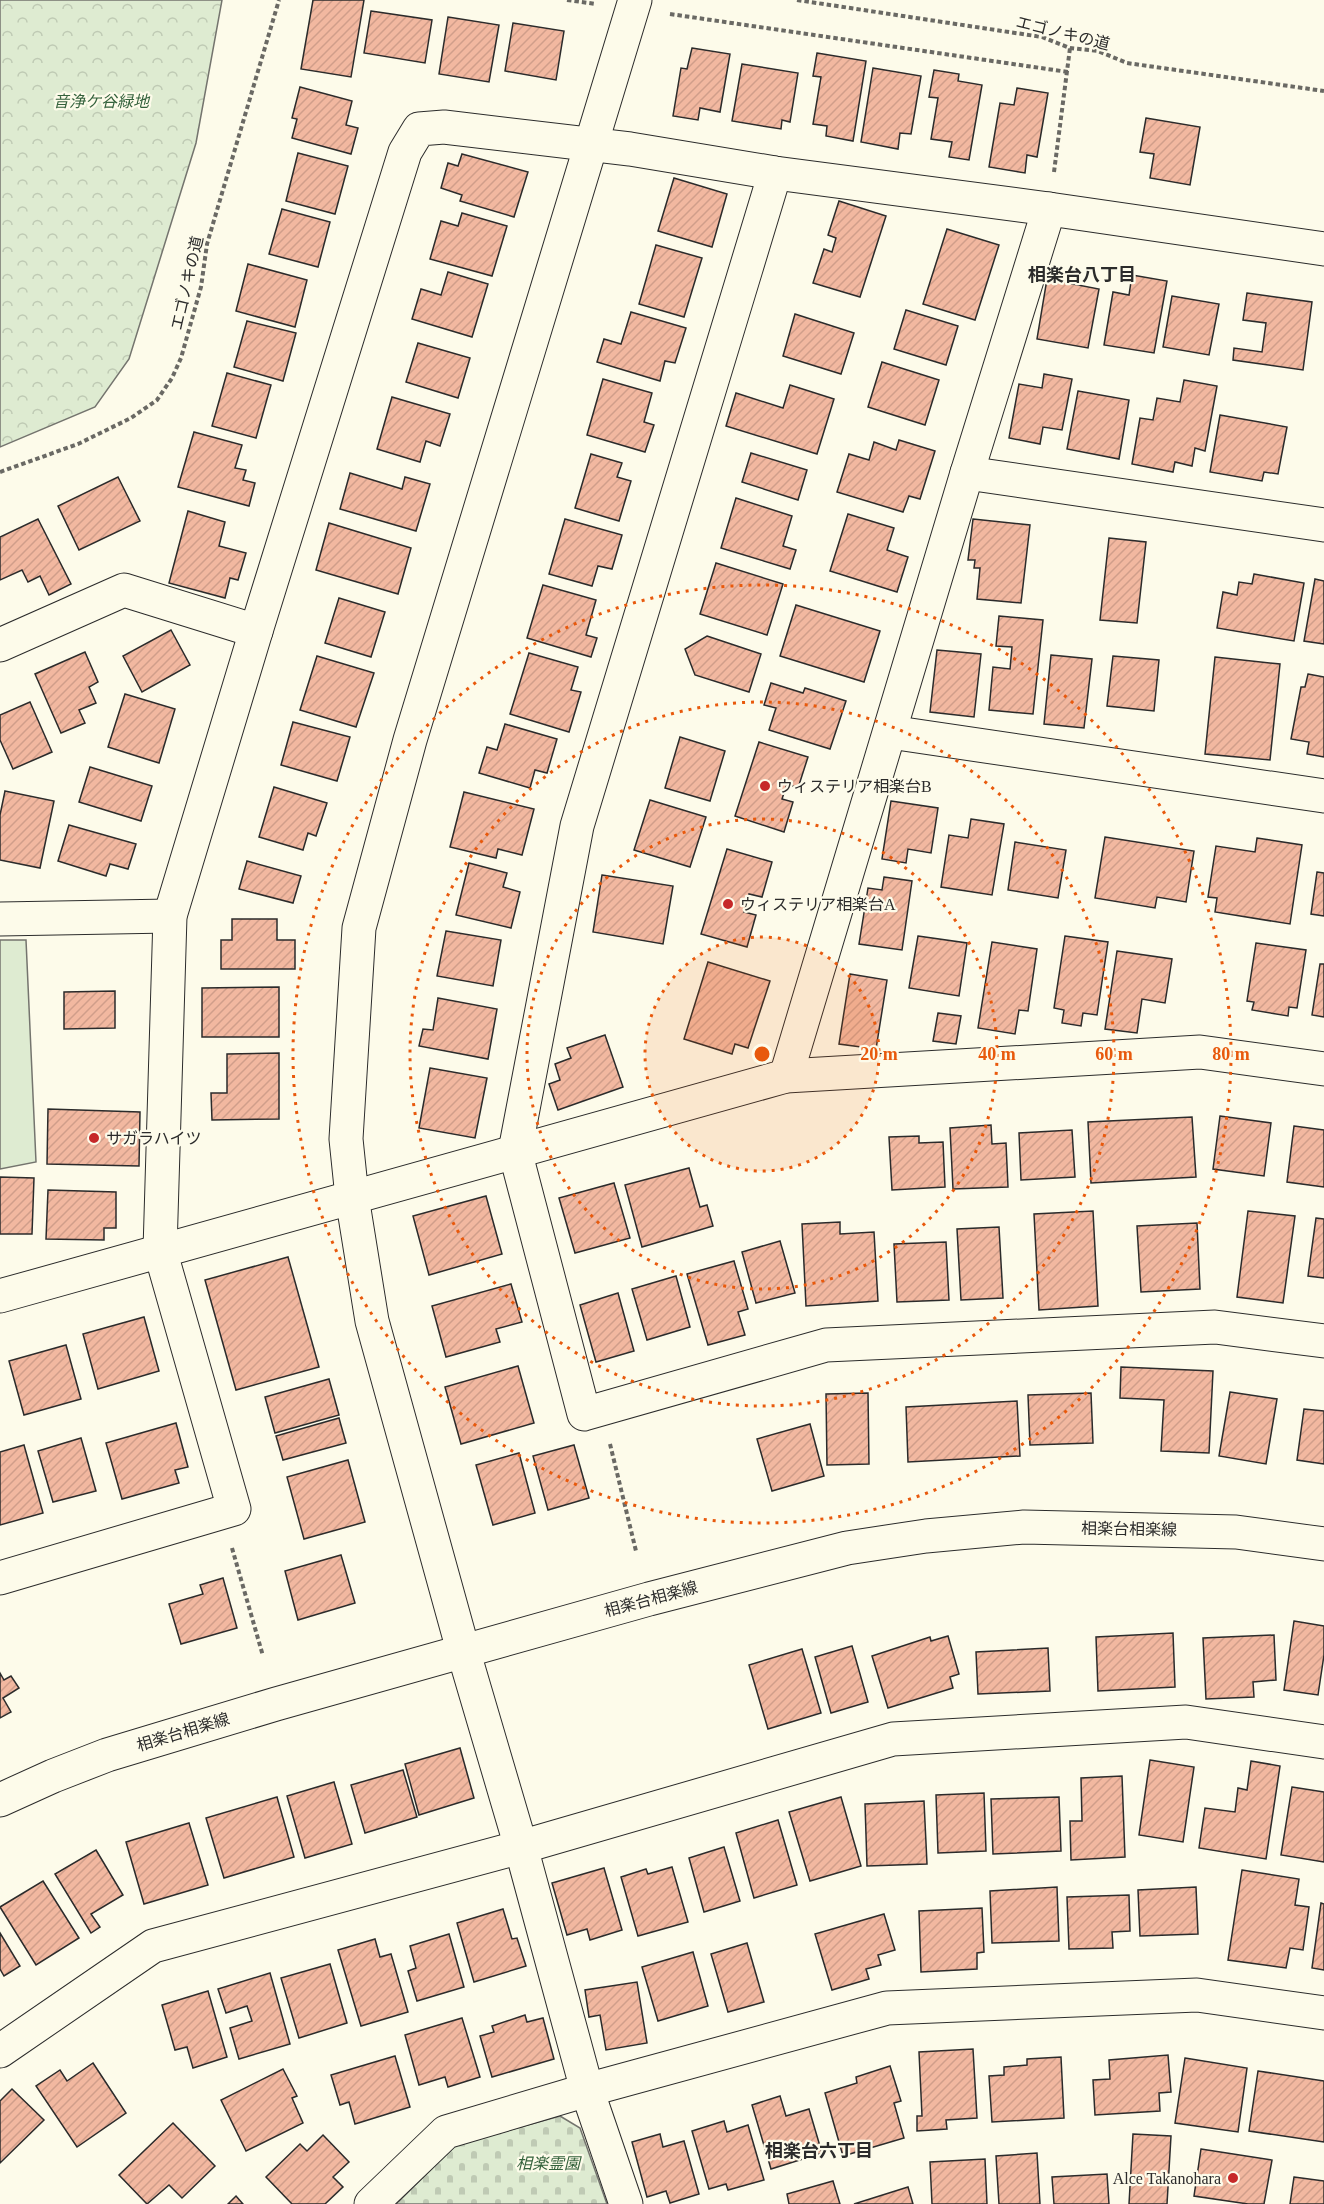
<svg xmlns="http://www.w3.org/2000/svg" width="1324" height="2204" viewBox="0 0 1324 2204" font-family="'Times New Roman','Noto Sans JP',serif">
<defs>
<pattern id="forest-crowns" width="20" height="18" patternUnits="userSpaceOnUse" patternTransform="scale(1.5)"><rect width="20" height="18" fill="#deebd1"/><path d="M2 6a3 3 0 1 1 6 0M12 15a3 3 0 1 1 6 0" fill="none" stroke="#bfcab4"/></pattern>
<pattern id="cemetery-stones" width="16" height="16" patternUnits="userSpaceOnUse" patternTransform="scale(1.5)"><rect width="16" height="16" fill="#deebd1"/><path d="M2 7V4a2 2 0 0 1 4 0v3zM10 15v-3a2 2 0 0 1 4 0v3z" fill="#bfcab4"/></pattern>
<pattern id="building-hatch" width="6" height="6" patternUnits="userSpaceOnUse" patternTransform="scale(1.5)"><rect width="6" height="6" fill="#f2b8a0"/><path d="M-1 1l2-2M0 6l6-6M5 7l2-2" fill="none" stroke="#d09e8a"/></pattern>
</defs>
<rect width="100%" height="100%" fill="#fdfbea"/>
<polygon fill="url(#forest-crowns)" stroke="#74746e" stroke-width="1.5" points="0,0 222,0 196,143 129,359 95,407 0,447"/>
<polygon fill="url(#cemetery-stones)" stroke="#74746e" stroke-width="1.5" points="560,2116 580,2128 607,2204 396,2204 456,2145"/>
<polygon fill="#deebd1" stroke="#74746e" stroke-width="1.5" points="0,940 26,940 36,1162 0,1169"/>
<g fill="url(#building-hatch)" stroke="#2b2b2b" stroke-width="1.5">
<polygon points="313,0 364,0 351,77 301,69"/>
<polygon points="371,11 432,20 425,63 364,53"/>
<polygon points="448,17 499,25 489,82 439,74"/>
<polygon points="513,23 564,31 556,80 505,71"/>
<polygon points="692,48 730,54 720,112 700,108 698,120 673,116 681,68 687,69"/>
<polygon points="817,53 866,61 853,141 826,136 827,126 813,124 821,77 813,76"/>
<polygon points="742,64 798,73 790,122 782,120 781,129 732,121"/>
<polygon points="873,68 921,76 911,134 900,133 898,149 861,142"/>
<polygon points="934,70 959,74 958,81 982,85 969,160 949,157 952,142 931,139 938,98 929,97"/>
<polygon points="300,87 352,101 346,125 358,128 351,154 292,138 297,119 292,118"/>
<polygon points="1017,88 1048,93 1037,157 1027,155 1025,173 989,167 1000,103 1014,105"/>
<polygon points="1146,118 1200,127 1190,185 1150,178 1154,154 1140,152"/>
<polygon points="298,153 348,166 335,214 286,201"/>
<polygon points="462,154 528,172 514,217 460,201 462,195 441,188 448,163 458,166"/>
<polygon points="674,178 727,194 712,247 658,231"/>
<polygon points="839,201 886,216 860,297 813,283 824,249 832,252 836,238 828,235"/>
<polygon points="282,209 330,222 318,267 269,254"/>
<polygon points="462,213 507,226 492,276 430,259 441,221 458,226"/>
<polygon points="947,229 999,245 975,320 923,304"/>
<polygon points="656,245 702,258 684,317 639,304"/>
<polygon points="248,264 307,280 295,327 236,311"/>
<polygon points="448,272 488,284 472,337 412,319 421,289 441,295"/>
<polygon points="1132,275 1167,281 1154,353 1104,345 1113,292 1129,295"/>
<polygon points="1047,279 1099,289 1088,348 1037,339"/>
<polygon points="1247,293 1312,302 1303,370 1233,360 1234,348 1262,352 1266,323 1243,320"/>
<polygon points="1172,296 1219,304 1209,355 1163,347"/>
<polygon points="906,310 958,326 946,365 894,349"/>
<polygon points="631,312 686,328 675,363 665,361 660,381 597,362 604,339 621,344"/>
<polygon points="795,314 854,333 841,374 783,356"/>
<polygon points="247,321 296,333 283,381 234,367"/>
<polygon points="418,343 470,358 458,398 406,382"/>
<polygon points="882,362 939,380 925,425 868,407"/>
<polygon points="227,373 271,385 256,438 212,426"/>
<polygon points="1044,374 1072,379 1062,430 1043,427 1040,444 1009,438 1019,384 1042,388"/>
<polygon points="603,379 652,393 644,422 654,425 645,452 587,435"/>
<polygon points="1184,380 1217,386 1205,451 1195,448 1192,466 1175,462 1173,472 1132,464 1140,418 1153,420 1157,398 1180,402"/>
<polygon points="790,385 834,399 817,454 726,426 736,393 783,408"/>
<polygon points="1078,391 1129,400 1119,459 1067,449"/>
<polygon points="392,397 450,414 440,446 426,441 420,462 377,449"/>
<polygon points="1220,415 1287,427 1278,474 1264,472 1262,481 1210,472"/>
<polygon points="194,432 242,445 235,468 246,470 243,480 255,483 249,506 178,487"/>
<polygon points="899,440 935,451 920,499 909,496 903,512 837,492 849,454 869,460 874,442 896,450"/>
<polygon points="751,453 807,470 798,500 742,482"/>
<polygon points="591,454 622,463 617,477 631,481 619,521 575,508"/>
<polygon points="350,473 402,489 405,477 430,484 416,531 340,509"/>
<polygon points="118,477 140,521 79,550 58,506"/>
<polygon points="736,498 792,516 783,546 796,550 790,569 721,548"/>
<polygon points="188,511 225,522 219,546 246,553 238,580 230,578 225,598 169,583"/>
<polygon points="848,514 894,528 887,550 908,557 897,592 830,571"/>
<polygon points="38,519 71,584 49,595 40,576 28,582 22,570 0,580 0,537"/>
<polygon points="565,519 622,535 612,569 598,566 592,586 549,574"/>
<polygon points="973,519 1030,525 1021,603 977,599 980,568 974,568 975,560 968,560"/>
<polygon points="329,523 411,548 398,594 316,570"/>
<polygon points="1109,538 1146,542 1137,623 1100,620"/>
<polygon points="716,563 783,584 767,635 700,614"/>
<polygon points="1254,574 1304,583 1294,641 1217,628 1223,592 1237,595 1239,582 1252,584"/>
<polygon points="1315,579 1324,581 1324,644 1304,641"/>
<polygon points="543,585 596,600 586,635 597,638 591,657 527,638"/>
<polygon points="339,598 385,612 371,657 325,643"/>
<polygon points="796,605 880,631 864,682 780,656"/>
<polygon points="999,616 1043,620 1033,714 989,710 993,667 1010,669 1012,647 996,646"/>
<polygon points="171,630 190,665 142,692 123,656"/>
<polygon points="707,636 761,654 749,692 695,675 685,649"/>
<polygon points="937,650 981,654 974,717 930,712"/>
<polygon points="85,652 98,682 89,687 96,703 79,710 85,723 61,733 35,674"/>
<polygon points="529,653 578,667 571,690 581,692 569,732 510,714"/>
<polygon points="1051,655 1092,659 1084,728 1044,724"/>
<polygon points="317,656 374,673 356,727 300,710"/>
<polygon points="1113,656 1159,660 1154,711 1107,706"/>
<polygon points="1215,657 1280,664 1270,760 1205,754"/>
<polygon points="1308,674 1324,677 1324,757 1307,754 1309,742 1291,739 1301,687 1305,687"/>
<polygon points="771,683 803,693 805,688 846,701 830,749 769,730 776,708 764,705"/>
<polygon points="125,694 175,709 159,763 108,747"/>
<polygon points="30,702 52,752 13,769 0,740 0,715"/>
<polygon points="293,722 350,737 337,781 281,765"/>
<polygon points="505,724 557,739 547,773 535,770 530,788 479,773 487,747 497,750"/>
<polygon points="680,737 725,751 710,801 665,788"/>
<polygon points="759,742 808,757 798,788 787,784 782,799 793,802 784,832 735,816"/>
<polygon points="90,767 152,786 141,821 79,802"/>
<polygon points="274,787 327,803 316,836 308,833 303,850 259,837"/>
<polygon points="5,791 54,801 40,868 0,860 0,815"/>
<polygon points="464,792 534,809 522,855 498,849 496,858 450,847"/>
<polygon points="650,800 706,817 690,867 634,850"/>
<polygon points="891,801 938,808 931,853 908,849 906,863 882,859"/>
<polygon points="971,819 1004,824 992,895 941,887 949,835 968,838"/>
<polygon points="69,825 136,844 128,869 110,864 106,876 58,861"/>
<polygon points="1105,837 1194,851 1186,902 1157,897 1155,908 1095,898"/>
<polygon points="1257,838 1302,845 1290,924 1215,912 1217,898 1208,897 1216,846 1255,852"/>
<polygon points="1015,842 1066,850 1058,898 1008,890"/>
<polygon points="727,849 772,862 762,897 749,894 744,912 756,915 747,947 701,934"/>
<polygon points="247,861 301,876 293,903 239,889"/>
<polygon points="469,863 507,873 503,887 520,892 511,928 456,915"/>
<polygon points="1317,872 1324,873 1324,916 1311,914"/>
<polygon points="602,875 673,886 663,944 593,932"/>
<polygon points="884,877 912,881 902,950 859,944 868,888 882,890"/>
<polygon points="232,919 277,919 277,940 295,940 295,969 221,969 221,940 232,940"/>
<polygon points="446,931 501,940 493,986 437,976"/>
<polygon points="918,936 967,943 959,996 909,988"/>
<polygon points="1065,936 1108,942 1097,1015 1083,1013 1081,1026 1062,1023 1064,1010 1054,1008"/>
<polygon points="992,942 1037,949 1028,1011 1019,1010 1015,1034 978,1028"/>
<polygon points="1256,943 1306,950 1297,1008 1289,1007 1288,1016 1252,1010 1254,1002 1247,1001"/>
<polygon points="1117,951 1172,959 1165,1003 1142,999 1137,1033 1105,1029"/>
<polygon points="708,962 770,981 748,1048 735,1044 732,1054 684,1039"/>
<polygon points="1320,964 1324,964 1324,1017 1312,1015"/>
<polygon points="850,974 887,980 876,1049 839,1044"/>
<polygon points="279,987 279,1037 202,1037 202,988"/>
<polygon points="115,991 115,1028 64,1029 64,992"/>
<polygon points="438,998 497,1009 488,1059 419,1046 423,1029 433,1030"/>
<polygon points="938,1013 961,1016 956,1044 933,1041"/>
<polygon points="605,1035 623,1087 558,1110 549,1084 560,1080 555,1064 571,1058 567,1048"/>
<polygon points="279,1053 279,1119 212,1120 211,1093 227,1093 227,1054"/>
<polygon points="430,1068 487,1078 475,1138 419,1128"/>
<polygon points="48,1109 140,1112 139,1166 47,1164"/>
<polygon points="1220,1116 1271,1123 1264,1176 1213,1169"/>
<polygon points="1192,1117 1196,1177 1091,1183 1088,1122"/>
<polygon points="991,1125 992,1144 1006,1143 1008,1187 953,1189 950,1128"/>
<polygon points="1294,1126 1324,1130 1324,1187 1287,1182"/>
<polygon points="1072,1130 1075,1177 1021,1180 1019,1133"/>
<polygon points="919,1136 919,1143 943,1142 945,1187 892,1190 889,1137"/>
<polygon points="689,1168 700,1207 707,1205 713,1226 642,1247 625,1185"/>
<polygon points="0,1177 34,1178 32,1234 0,1234"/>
<polygon points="614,1183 630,1238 575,1253 559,1198"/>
<polygon points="48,1190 116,1192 116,1228 104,1228 104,1240 46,1239"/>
<polygon points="486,1196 502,1254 429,1275 413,1216"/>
<polygon points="1093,1211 1098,1306 1039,1310 1034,1214"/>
<polygon points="1248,1211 1295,1216 1283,1303 1237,1297"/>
<polygon points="1316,1218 1324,1219 1324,1278 1308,1276"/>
<polygon points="840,1222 840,1234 874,1232 878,1301 806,1306 802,1224"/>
<polygon points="1197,1223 1200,1289 1141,1292 1137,1226"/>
<polygon points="999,1227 1003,1298 961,1300 957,1229"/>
<polygon points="780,1241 795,1293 756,1303 742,1252"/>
<polygon points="946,1242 949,1300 897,1302 894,1244"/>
<polygon points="288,1257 319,1367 236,1390 205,1280"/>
<polygon points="734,1261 748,1309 738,1312 745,1335 708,1345 687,1274"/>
<polygon points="676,1276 690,1327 647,1340 632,1289"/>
<polygon points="511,1284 522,1322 496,1329 500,1342 446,1357 432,1306"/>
<polygon points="618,1293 634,1351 596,1362 580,1305"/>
<polygon points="144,1317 159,1371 98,1389 83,1334"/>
<polygon points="66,1345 81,1399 24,1415 9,1361"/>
<polygon points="518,1366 534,1423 461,1444 445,1387"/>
<polygon points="1121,1367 1213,1371 1209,1453 1161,1451 1164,1400 1120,1398"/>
<polygon points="329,1379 339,1415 275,1433 265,1397"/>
<polygon points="1230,1392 1277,1399 1266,1464 1219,1456"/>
<polygon points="868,1393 869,1464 827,1465 826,1394"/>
<polygon points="1091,1393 1093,1443 1030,1445 1028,1395"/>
<polygon points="1017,1401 1020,1456 908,1462 906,1407"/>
<polygon points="1304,1409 1324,1411 1324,1464 1297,1460"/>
<polygon points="339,1418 346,1443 283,1460 276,1436"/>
<polygon points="176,1423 188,1467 175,1470 179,1483 122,1499 106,1443"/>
<polygon points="810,1424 824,1476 772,1491 757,1439"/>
<polygon points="81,1438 96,1491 53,1502 38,1451"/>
<polygon points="24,1445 43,1513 0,1525 0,1452"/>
<polygon points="574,1445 589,1498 548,1510 533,1456"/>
<polygon points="519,1453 535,1513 493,1525 476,1465"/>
<polygon points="348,1460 365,1522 304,1539 287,1477"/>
<polygon points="341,1555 355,1603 298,1620 285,1571"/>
<polygon points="223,1578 237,1628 181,1644 169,1604 203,1594 200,1585"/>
<polygon points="1294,1621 1324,1626 1324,1655 1318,1695 1284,1690"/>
<polygon points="1173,1633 1175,1687 1098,1691 1096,1637"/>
<polygon points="1274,1635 1276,1680 1253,1682 1254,1697 1206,1699 1203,1638"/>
<polygon points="948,1636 959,1674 950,1677 953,1688 888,1708 872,1656 930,1637 931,1641"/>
<polygon points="852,1646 868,1702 831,1713 815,1657"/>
<polygon points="1048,1648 1050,1691 978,1694 976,1652"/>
<polygon points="802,1649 821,1713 768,1729 749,1665"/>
<polygon points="0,1673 4,1680 11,1676 19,1688 3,1698 11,1712 0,1718"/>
<polygon points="460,1748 474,1798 419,1815 405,1764"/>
<polygon points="1150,1760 1194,1767 1183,1842 1139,1835"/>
<polygon points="1251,1761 1280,1766 1266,1859 1199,1848 1205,1808 1235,1812 1238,1788 1247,1790"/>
<polygon points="403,1770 417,1817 365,1833 351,1785"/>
<polygon points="1122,1776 1125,1857 1071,1860 1070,1821 1082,1821 1081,1778"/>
<polygon points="334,1782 352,1844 305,1858 287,1796"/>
<polygon points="1292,1787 1324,1792 1324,1862 1281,1855"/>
<polygon points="984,1793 986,1851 938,1853 936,1795"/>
<polygon points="277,1797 294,1857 224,1878 206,1818"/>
<polygon points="841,1797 861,1866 810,1881 789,1812"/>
<polygon points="1059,1797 1061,1851 993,1854 991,1799"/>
<polygon points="924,1801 927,1864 867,1866 865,1804"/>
<polygon points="778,1820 797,1885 754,1898 736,1833"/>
<polygon points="189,1823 208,1885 144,1904 126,1842"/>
<polygon points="724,1847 740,1901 704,1912 689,1858"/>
<polygon points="96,1850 123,1895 91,1914 100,1927 91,1933 55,1874"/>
<polygon points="672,1867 688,1922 638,1936 621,1877 646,1869 648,1874"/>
<polygon points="604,1868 622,1930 590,1940 587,1929 567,1935 552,1883"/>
<polygon points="1242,1870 1299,1879 1295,1905 1309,1907 1303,1950 1290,1948 1286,1968 1228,1960"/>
<polygon points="43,1881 79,1938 36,1965 0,1907"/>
<polygon points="1057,1887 1059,1941 992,1943 990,1891"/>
<polygon points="1196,1887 1198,1934 1140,1936 1138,1890"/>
<polygon points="1129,1895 1130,1931 1112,1932 1113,1948 1069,1949 1067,1897"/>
<polygon points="1321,1903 1324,1904 1324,1970 1312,1968"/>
<polygon points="982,1908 984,1952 977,1953 977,1969 921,1972 919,1911"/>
<polygon points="503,1909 512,1939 517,1938 526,1966 474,1982 457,1923"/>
<polygon points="884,1914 895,1950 878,1955 881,1965 866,1969 869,1979 832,1990 815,1934"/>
<polygon points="0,1933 20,1966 4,1976 0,1969"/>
<polygon points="449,1934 464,1987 417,2001 408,1971 416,1968 410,1946"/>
<polygon points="375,1939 380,1957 391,1954 408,2012 361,2026 338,1950"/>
<polygon points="747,1943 764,2002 728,2012 711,1954"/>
<polygon points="693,1952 708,2006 658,2021 642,1967"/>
<polygon points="330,1964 347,2023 299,2038 281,1978"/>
<polygon points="270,1973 290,2044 239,2059 230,2028 252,2021 247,2006 226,2013 218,1989"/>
<polygon points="637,1982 647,2043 606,2050 600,2015 589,2017 585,1990"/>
<polygon points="208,1991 227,2057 193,2068 187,2047 175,2050 162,2005"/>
<polygon points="525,2015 527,2022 543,2018 554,2059 492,2077 480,2036 494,2032 492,2026"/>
<polygon points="462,2018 480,2077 448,2087 445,2077 419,2085 405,2035"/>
<polygon points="973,2049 977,2118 946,2120 947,2129 917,2131 917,2116 922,2116 919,2052"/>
<polygon points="1168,2055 1171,2092 1159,2093 1160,2111 1095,2115 1093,2080 1110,2079 1109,2060"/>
<polygon points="395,2056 410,2107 355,2124 349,2102 340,2105 331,2075"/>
<polygon points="1061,2057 1064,2118 992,2122 989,2076 1004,2075 1004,2067 1027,2065 1027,2059"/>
<polygon points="1185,2058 1247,2068 1238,2132 1175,2123"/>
<polygon points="93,2063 126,2113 77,2147 36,2086 60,2070 67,2081"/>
<polygon points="890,2066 901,2101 894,2103 904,2138 843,2156 825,2093 857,2083 856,2077"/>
<polygon points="283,2069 297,2096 292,2098 303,2123 246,2151 221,2100"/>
<polygon points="1258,2071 1324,2081 1324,2142 1249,2131"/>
<polygon points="12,2089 44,2120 0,2163 0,2101"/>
<polygon points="780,2096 786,2116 809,2109 822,2153 771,2169 752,2105"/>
<polygon points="724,2121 727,2132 748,2125 764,2180 728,2190 726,2184 709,2189 692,2131"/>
<polygon points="173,2123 215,2166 182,2198 169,2185 147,2204 119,2175"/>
<polygon points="660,2134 663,2147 684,2141 699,2194 670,2203 666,2191 647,2197 632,2142"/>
<polygon points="1133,2134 1171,2136 1167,2204 1129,2204"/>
<polygon points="323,2135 349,2162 333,2177 343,2187 325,2204 292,2204 266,2177 300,2144 307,2151"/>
<polygon points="1201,2149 1272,2160 1264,2204 1248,2204 1194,2196"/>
<polygon points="1037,2153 1040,2204 999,2204 996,2156"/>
<polygon points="985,2159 987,2204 932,2204 930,2162"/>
<polygon points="1107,2174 1109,2204 1054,2204 1052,2177"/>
<polygon points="1294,2177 1324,2181 1324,2204 1290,2204"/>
<polygon points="833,2181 840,2204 789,2204 787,2194"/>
<polygon points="908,2187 913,2204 854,2204"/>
<polygon points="236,2196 243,2204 228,2204"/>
</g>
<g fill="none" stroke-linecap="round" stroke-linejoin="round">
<g stroke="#2b2b2b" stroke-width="35">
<g id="minor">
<polyline points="775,173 577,826 515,1151 584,1414 826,1345 1215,1327 1324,1341"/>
<polyline points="967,473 1324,525"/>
<polyline points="0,645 124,590 256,631"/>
<polyline points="890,732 1324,796"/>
<polyline points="0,919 170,916"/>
<polyline points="786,1076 967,473 1049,209"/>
<polyline points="0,1296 786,1076 1200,1052 1324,1069"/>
<polyline points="0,1578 234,1509 160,1250 170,916 256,631 405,152 419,129 444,127 630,149 775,173 1049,209 1324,249"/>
<polyline points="0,2051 153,1946 521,1847 893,1739 1186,1722 1324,1742"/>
<polyline points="371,2204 446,2132 587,2090 887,2008 1197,1995 1324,2013"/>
<polyline points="626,2204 587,2090 521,1847 463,1650 372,1321 352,1197 346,1139 359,928 410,740 635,0"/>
</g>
</g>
<g stroke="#2b2b2b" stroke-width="35">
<polyline id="major" points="0,1800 53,1776 107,1755 276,1704 649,1599 847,1548 926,1536 1024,1527 1236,1532 1324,1544"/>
</g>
<g stroke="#6a6964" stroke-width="4" stroke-dasharray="4.5 3" stroke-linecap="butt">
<polyline points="567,0 596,4"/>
<polyline points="797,0 1042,37 1070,48 1098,51 1127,63 1324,91"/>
<polyline points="670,14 1068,72"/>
<polyline points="1054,172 1070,48"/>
<polyline points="0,472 78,444 131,418 157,400 172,378 181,358 201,287 207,244 279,0"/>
<polyline points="610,1444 636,1551"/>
<polyline points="232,1548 263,1656"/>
</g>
<use href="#minor" stroke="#fdfbea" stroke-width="33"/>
<use href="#major" stroke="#fdfbea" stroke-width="33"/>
</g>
<circle cx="762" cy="1054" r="117" fill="#e8590c" fill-opacity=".12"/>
<g fill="none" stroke="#e8590c" stroke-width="3" stroke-dasharray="3 6">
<circle cx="762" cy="1054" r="117"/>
<circle cx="762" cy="1054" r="235"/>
<circle cx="762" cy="1054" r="352"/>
<circle cx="762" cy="1054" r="469"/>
</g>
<g fill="#c62828" stroke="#fdfbea" stroke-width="2">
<circle cx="765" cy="786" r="6"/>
<circle cx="728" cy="904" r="6"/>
<circle cx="94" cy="1138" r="6"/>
<circle cx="1233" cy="2178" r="6"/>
</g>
<g text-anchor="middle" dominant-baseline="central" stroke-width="4.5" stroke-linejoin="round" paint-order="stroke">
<g font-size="16" fill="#2b2b2b" stroke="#fdfbea">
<text transform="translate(1063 33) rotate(14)">エゴノキの道</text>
<text transform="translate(187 283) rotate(-77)">エゴノキの道</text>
<text transform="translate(1129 1529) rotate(1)">相楽台相楽線</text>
<text transform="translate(651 1599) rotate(-15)">相楽台相楽線</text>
<text transform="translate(183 1732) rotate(-17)">相楽台相楽線</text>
</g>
<g font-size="16" font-style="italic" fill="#34623c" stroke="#fdfbea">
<text x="101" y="101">音浄ケ谷緑地</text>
<text x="548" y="2163">相楽霊園</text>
</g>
<g font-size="16" fill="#2b2b2b" stroke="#fdfbea" text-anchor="start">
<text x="777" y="786">ウィステリア相楽台B</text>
<text x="740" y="904">ウィステリア相楽台A</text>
<text x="106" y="1138">サガラハイツ</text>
<text x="1221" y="2178" text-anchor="end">Alce Takanohara</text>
</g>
<g font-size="18" font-weight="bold" fill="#2b2b2b" stroke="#fdfbea">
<text x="1082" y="275">相楽台八丁目</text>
<text x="819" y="2151">相楽台六丁目</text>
</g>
</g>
<circle cx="762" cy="1054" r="9" fill="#e8590c" stroke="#fdfbea" stroke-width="3"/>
<g font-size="18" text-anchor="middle" font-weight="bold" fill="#e8590c" stroke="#fdfbea" stroke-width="4.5" stroke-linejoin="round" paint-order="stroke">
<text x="879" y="1060">20 m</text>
<text x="997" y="1060">40 m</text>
<text x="1114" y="1060">60 m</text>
<text x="1231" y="1060">80 m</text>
</g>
</svg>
